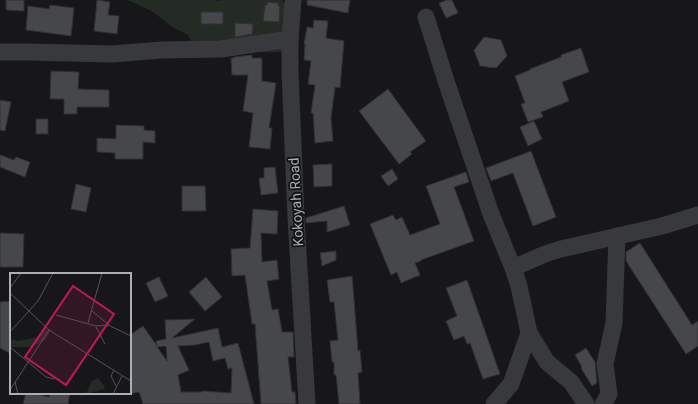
<svg xmlns="http://www.w3.org/2000/svg" width="698" height="404" viewBox="0 0 698 404" font-family="Roboto,sans-serif">
<rect width="100%" height="100%" fill="#171719"/>
<polygon fill="#242a24" points="127,0 214,0 219,1 222,0 282,0 288,10 282,52 222,52 196,51 188,35 171,26 153,12 139,5"/>
<g fill="#46474b" stroke="#313134" fill-rule="evenodd">
<polygon points="6,0 24,0 24,11 6,10"/>
<polygon points="97,0 110,2 108,15 119,16 117,34 94,31"/>
<polygon points="307,0 350,0 348,13 307,5"/>
<polygon points="447,0 452,0 458,13 446,18 439,3"/>
<polygon points="267,2 279,3 278,6 280,6 279,22 263,21 265,5 267,5"/>
<polygon points="50,5 74,8 71,36 26,30 28,6 49,9"/>
<rect x="201" y="12" width="22" height="12"/>
<polygon points="314,20 328,21 326,38 344,41 340,88 335,87 331,118 333,141 315,143 313,113 311,113 315,85 308,84 311,61 304,60 305,44 304,44 307,27 313,28"/>
<polygon points="235,23 253,24 252,34 235,37"/>
<polygon points="484,37 501,40 507,56 496,68 480,66 474,50"/>
<polygon points="581,48 589,72 562,82 569,101 541,112 543,117 528,122 521,104 525,103 515,76 530,70 530,69 561,57 561,55"/>
<polygon points="252,55 252,58 262,58 262,81 276,83 269,128 272,128 270,149 249,147 253,113 243,111 248,75 232,75 231,58 234,58 234,57"/>
<polygon points="51,71 79,72 78,89 109,90 109,107 77,107 77,114 64,114 64,99 50,99"/>
<polygon points="388,89 426,141 410,152 412,154 399,164 359,111"/>
<polygon points="0,100 11,102 5,131 0,130"/>
<rect x="36" y="119" width="12" height="15"/>
<polygon points="534,121 542,139 528,146 520,127"/>
<polygon points="116,125 144,126 144,130 155,131 155,143 143,142 143,159 115,159 115,153 97,152 97,138 116,139"/>
<polygon points="531,151 556,217 533,226 513,173 491,181 486,168"/>
<polygon points="0,155 14,160 16,157 30,162 25,177 0,167"/>
<polygon points="332,164 332,186 314,187 313,165"/>
<polygon points="275,167 278,193 261,195 259,178 264,178 264,168"/>
<polygon points="392,169 398,179 388,186 381,176"/>
<polygon points="466,172 469,182 454,187 474,241 421,260 421,261 415,263 420,275 401,283 397,272 391,275 370,224 393,215 396,220 402,217 410,235 440,224 426,186"/>
<polygon points="76,184 91,188 86,212 71,209"/>
<polygon points="182,186 205,186 206,211 182,211"/>
<polygon points="344,206 350,225 327,232 327,221 306,223 306,218"/>
<polygon points="253,209 278,211 277,234 261,233 262,262 277,260 279,279 267,281 272,310 278,309 282,332 293,332 294,357 288,357 292,392 295,392 296,404 261,404 255,324 252,324 245,275 232,276 231,249 250,248"/>
<polygon points="0,233 24,234 23,267 0,267"/>
<polygon points="640,243 692,325 698,321 698,346 686,354 626,261 626,252"/>
<polygon points="336,251 336,260 322,266 320,253"/>
<polygon points="352,276 354,299 358,351 360,350 362,372 358,373 360,404 339,404 336,375 334,375 334,362 332,362 330,341 338,340 334,302 330,302 327,280"/>
<polygon points="159,277 168,296 155,302 146,283"/>
<polygon points="206,277 222,297 205,311 189,292"/>
<polygon points="467,280 500,374 483,379 470,343 467,344 464,336 454,340 446,321 457,316 446,288"/>
<polygon points="11,301 11,354 0,348 0,302"/>
<path d="M195,319l-23,19 46,-10 4,19 16,-4 16,61h-111l-4,-12 -9,2v-59l13,-9 14,20 -1,-5 10,-2 -1,-19zM209,342l4,19 12,-3 3,11 4,-1 -1,25 -29,-2v1h-21l-3,-17 11,-5 -11,-24 17,-1zM166,346l1,15 -10,-14z"/>
<polygon points="586,348 595,362 597,383 592,386 581,368 582,367 575,355"/>
<polygon points="26,393 33,393 49,397 50,393 70,393 68,404 23,404"/>
</g>
<g fill="none" stroke-linecap="round" stroke-linejoin="round">
<g stroke="#38393d" stroke-width="17">
<polyline points="293,0 290,39 290,73 296,218 307,404"/>
<polyline points="426,17 447,84 491,214 513,268 519,286 529,333 547,362 571,382 586,404"/>
<polyline points="0,52 28,52 112,54 162,50 221,49 290,39"/>
<polyline points="513,268 545,254 561,249 662,226 698,215"/>
<polyline points="494,404 511,384 529,333"/>
<polyline points="603,404 609,394 605,364 614,323 617,236"/>
</g>
</g>
<g text-anchor="middle" dominant-baseline="central" stroke-width="3.5" stroke-linejoin="round" paint-order="stroke">
<g font-size="14" fill="#abafb7" stroke="#121214">
<text transform="translate(296 202) rotate(-93)">Kokoyah Road</text>
</g>
</g>
<g transform="translate(10 273)">
<rect width="121" height="121" fill="#171719"/>
<path d="M34,55l6,4 -6,9 -13,6h-21v-8l8,2 20,-4zM88,105l7,9 -1,2 -18,5 6,-13z" fill="#242a24"/>
<path fill="none" stroke="#525458" stroke-width="1" d="M0,15l11,-15M0,20l39,37 82,51M82,38l17,14M46,42l40,11 12,-1 23,11M78,50l14,-50M86,54l9,17M0,59l28,-31 15,-28M0,74l36,30 8,2M104,97l-3,6 5,10M5,109l3,12M0,117l39,-60M103,121l9,-18"/>
<path fill="#c2185b" fill-opacity="0.15" stroke="#c2185b" stroke-width="2" d="M63,13l41,28 -48,71 -41,-28z"/>
<rect width="121" height="121" fill="none" stroke="#abafb7" stroke-width="2"/>
</g>
</svg>
